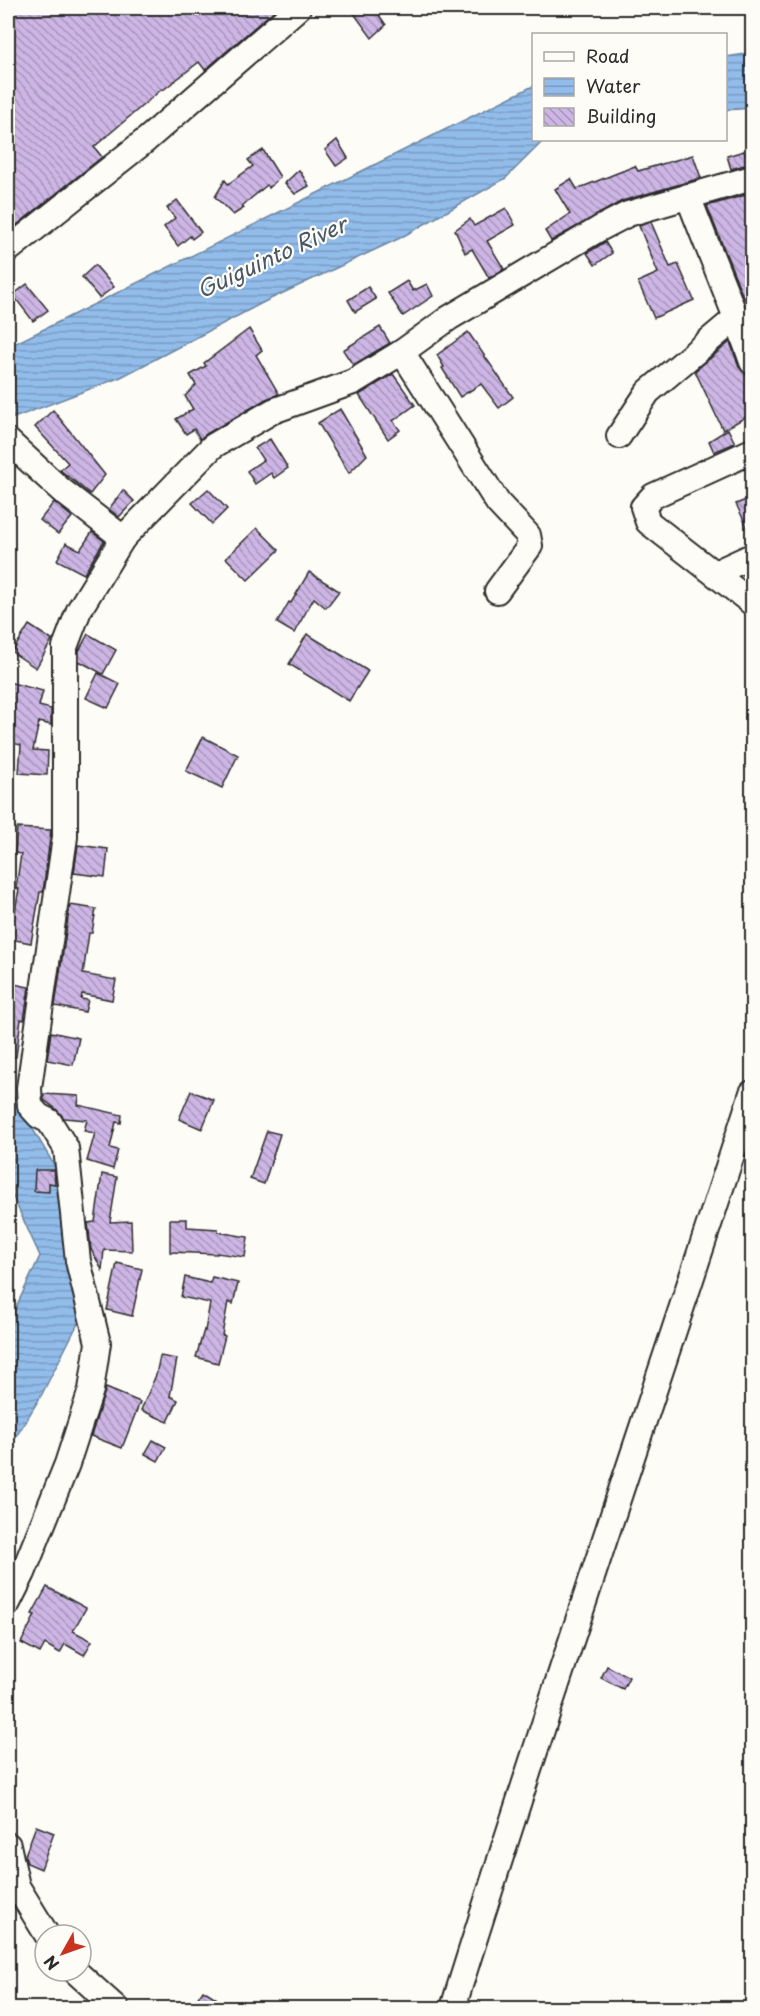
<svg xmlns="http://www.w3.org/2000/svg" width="760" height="2016" viewBox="0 0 760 2016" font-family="'Playpen Sans',sans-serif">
<defs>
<pattern id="water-rules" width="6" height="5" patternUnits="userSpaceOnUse" patternTransform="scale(1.5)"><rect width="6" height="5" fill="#92bdeb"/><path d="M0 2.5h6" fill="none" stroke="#779abf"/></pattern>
<pattern id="building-back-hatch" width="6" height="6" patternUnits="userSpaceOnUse" patternTransform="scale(1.5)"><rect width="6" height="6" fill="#cdb6e5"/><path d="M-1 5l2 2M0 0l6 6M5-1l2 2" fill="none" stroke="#a794ba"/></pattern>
</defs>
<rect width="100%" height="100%" fill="#fdfcf7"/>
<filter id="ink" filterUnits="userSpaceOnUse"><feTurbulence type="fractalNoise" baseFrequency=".0167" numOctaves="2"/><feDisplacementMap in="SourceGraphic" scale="12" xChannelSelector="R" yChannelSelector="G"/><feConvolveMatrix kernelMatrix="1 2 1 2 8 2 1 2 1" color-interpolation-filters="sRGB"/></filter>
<g filter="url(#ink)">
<g fill="url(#water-rules)" stroke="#69839e" stroke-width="1.5">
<polygon points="752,53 752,108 726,110 726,57"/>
<polygon points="533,86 534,140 544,140 506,178 400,238 266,301 121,377 11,419 8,423 8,347"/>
<polygon points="8,1087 60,1175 95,1290 41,1396 8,1450 8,1324 40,1256 8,1186"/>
</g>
<g fill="url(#building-back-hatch)" stroke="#2b2b2b" stroke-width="1.5">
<polygon points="8,8 277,8 205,70 199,62 163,90 162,89 94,147 102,157 8,232"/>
<polygon points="350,8 374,8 386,25 372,38"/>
<polygon points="337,140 348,158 336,166 325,150"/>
<polygon points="263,150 280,177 269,188 267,185 242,206 244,208 233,215 215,197 225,180 228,184 253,166 248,160"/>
<polygon points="744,151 748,164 731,169 727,156"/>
<polygon points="693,155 701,178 622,201 551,241 545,231 570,214 555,189 571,179 577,189 635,166 638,171"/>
<polygon points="299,170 309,186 295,194 285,183"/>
<polygon points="753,193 753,234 745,237 753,258 753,296 744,299 707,206"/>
<polygon points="177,200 201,232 192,239 190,236 178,246 164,227 175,218 167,208"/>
<polygon points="506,208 515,225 487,241 504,269 489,278 472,249 465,253 455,230 470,219 474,226"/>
<polygon points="651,222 670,267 678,264 694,300 654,318 638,282 658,273 639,226"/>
<polygon points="605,242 612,253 595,265 587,253"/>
<polygon points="95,265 114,287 99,298 82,277"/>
<polygon points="407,281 413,291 427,284 433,296 403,316 388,293"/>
<polygon points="27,284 48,310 33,321 13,295"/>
<polygon points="368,287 376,299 355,312 348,300"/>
<polygon points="380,327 390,343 353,365 343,350"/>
<polygon points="249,329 262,350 256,355 279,394 266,399 206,434 200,439 194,429 186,434 176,419 193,409 185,396 196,385 190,375 206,366 204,363"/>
<polygon points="468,332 513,397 499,408 481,384 460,397 442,368 444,367 437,355"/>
<polygon points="730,342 739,367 747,375 753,387 753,413 723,430 695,371"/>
<polygon points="393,374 415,405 393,421 400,430 388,439 359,395"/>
<polygon points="340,409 367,455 349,473 318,423"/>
<polygon points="53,410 105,475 90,494 60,470 68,463 35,427"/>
<polygon points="728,429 735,443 714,452 709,441"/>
<polygon points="270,439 288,468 274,478 271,473 255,484 247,471 263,460 255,448"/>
<polygon points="208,489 227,509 212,524 192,503"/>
<polygon points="123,490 134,501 119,517 109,509"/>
<polygon points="753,497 753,539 736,504"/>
<polygon points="54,502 72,517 58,534 40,520"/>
<polygon points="257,528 279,550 248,580 226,558"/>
<polygon points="92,532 104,541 84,574 57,560 66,543 80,550"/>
<polygon points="309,572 339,591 326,608 314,598 294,633 277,623 289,602 291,603"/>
<polygon points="29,625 52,640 36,668 12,652"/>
<polygon points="88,634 116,650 103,674 79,661 79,651"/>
<polygon points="307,634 368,671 349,701 289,664"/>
<polygon points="98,673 120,684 108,708 86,698"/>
<polygon points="8,682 43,691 39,706 51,709 51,725 39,722 33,750 48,751 47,775 19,773 21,745 8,742"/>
<polygon points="203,737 238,755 222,788 186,771"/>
<polygon points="17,828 51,830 43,892 40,892 31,943 10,939 19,889 16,888 21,854 15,853"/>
<polygon points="78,845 108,849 105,877 74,873"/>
<polygon points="70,905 96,909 92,933 89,933 83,974 116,980 112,1000 82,994 81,999 88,1000 85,1012 55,1006"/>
<polygon points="14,984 29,987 24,1020 21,1019 16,1057 8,1057 8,1013"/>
<polygon points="51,1032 79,1038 73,1065 47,1060"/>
<polygon points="191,1091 214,1100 202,1129 179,1119"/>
<polygon points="44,1094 79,1096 78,1105 122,1115 121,1123 116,1122 110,1148 118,1150 113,1169 87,1161 95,1133 84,1131 87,1120 64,1118 56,1109 44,1100"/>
<polygon points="267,1131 280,1134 264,1184 250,1179"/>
<polygon points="35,1170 54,1170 55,1184 49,1183 49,1192 34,1191"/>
<polygon points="102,1174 117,1177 110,1222 131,1221 132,1251 104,1250 102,1270 91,1249 88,1223 95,1222"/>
<polygon points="170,1219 187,1219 187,1227 218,1229 218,1232 248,1237 245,1257 217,1253 217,1254 170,1252"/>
<polygon points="117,1263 142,1269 132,1316 107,1310"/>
<polygon points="185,1277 210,1283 212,1277 238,1283 233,1304 228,1302 222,1335 225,1336 218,1363 196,1357 204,1330 205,1331 210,1303 181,1297"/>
<polygon points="160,1356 177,1359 170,1396 178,1400 168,1422 141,1410 156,1375"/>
<polygon points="106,1388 140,1402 122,1448 91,1436"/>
<polygon points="153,1440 166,1447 158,1461 145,1454"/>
<polygon points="47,1587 86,1608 73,1631 92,1641 84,1655 65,1644 60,1653 45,1644 40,1653 21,1643 35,1615 32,1614"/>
<polygon points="607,1666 629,1677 623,1689 601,1678"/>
<polygon points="36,1826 54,1833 41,1869 27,1863 25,1855"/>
<polygon points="203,1990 216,1998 209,2008 191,2008"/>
</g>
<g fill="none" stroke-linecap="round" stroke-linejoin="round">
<g stroke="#2b2b2b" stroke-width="28">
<g id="minor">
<path d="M688,196c21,56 45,110 64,166"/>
<polyline points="8,250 146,140 298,8"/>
<polyline points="402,352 498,503 528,535 530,546 497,591"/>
<polyline points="619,436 648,392 737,317"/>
<polyline points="8,441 61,490 123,538 213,446 273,411 353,382 402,352 449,318 599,229 628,214 752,178"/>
<polyline points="752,451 653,496 643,507 648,522 752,603"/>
<polyline points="715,573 752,556"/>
<polyline points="8,1603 23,1573 67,1464 91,1390 98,1343 78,1261 66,1148 49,1121 39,1116 30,1106 29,1088 65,837 65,647 79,610 123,538"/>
<polyline points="8,1845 17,1886 47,1935"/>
<polyline points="75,1971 116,2008"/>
<path d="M453,2008c95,-306 200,-609 299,-915"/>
</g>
</g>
<use href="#minor" stroke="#fdfcf7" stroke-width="24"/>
</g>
</g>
<g text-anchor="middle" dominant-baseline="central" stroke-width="4.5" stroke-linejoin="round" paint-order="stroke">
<g font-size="22" font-style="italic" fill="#4a5765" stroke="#fdfcf7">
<text transform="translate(271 256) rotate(-25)">Guiguinto River</text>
</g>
</g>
<rect width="760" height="2016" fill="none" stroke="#fdfcf7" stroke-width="30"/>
<rect x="15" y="15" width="730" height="1986" fill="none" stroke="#2b2b2b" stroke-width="2" filter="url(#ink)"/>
<rect x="532" y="33" width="195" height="108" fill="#fdfcf7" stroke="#a9a8a5" stroke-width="1.5"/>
<rect x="544" y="52" width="30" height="9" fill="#fdfcf7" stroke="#a9a8a5" stroke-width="1.5"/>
<text x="586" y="63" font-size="18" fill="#2b2b2b">Road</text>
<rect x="544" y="78" width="30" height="18" fill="url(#water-rules)" stroke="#a9a8a5" stroke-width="1.5"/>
<text x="586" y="93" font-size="18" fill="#2b2b2b">Water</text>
<rect x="544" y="108" width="30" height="18" fill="url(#building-back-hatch)" stroke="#a9a8a5" stroke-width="1.5"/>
<text x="586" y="123" font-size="18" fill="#2b2b2b">Building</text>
<g transform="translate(63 1953) rotate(230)"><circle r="28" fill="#fdfcf7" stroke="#a9a8a5" stroke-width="1.5"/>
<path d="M0-4.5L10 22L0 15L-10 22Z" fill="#c8321e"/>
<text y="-9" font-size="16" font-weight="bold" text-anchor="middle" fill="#2b2b2b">N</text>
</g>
</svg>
